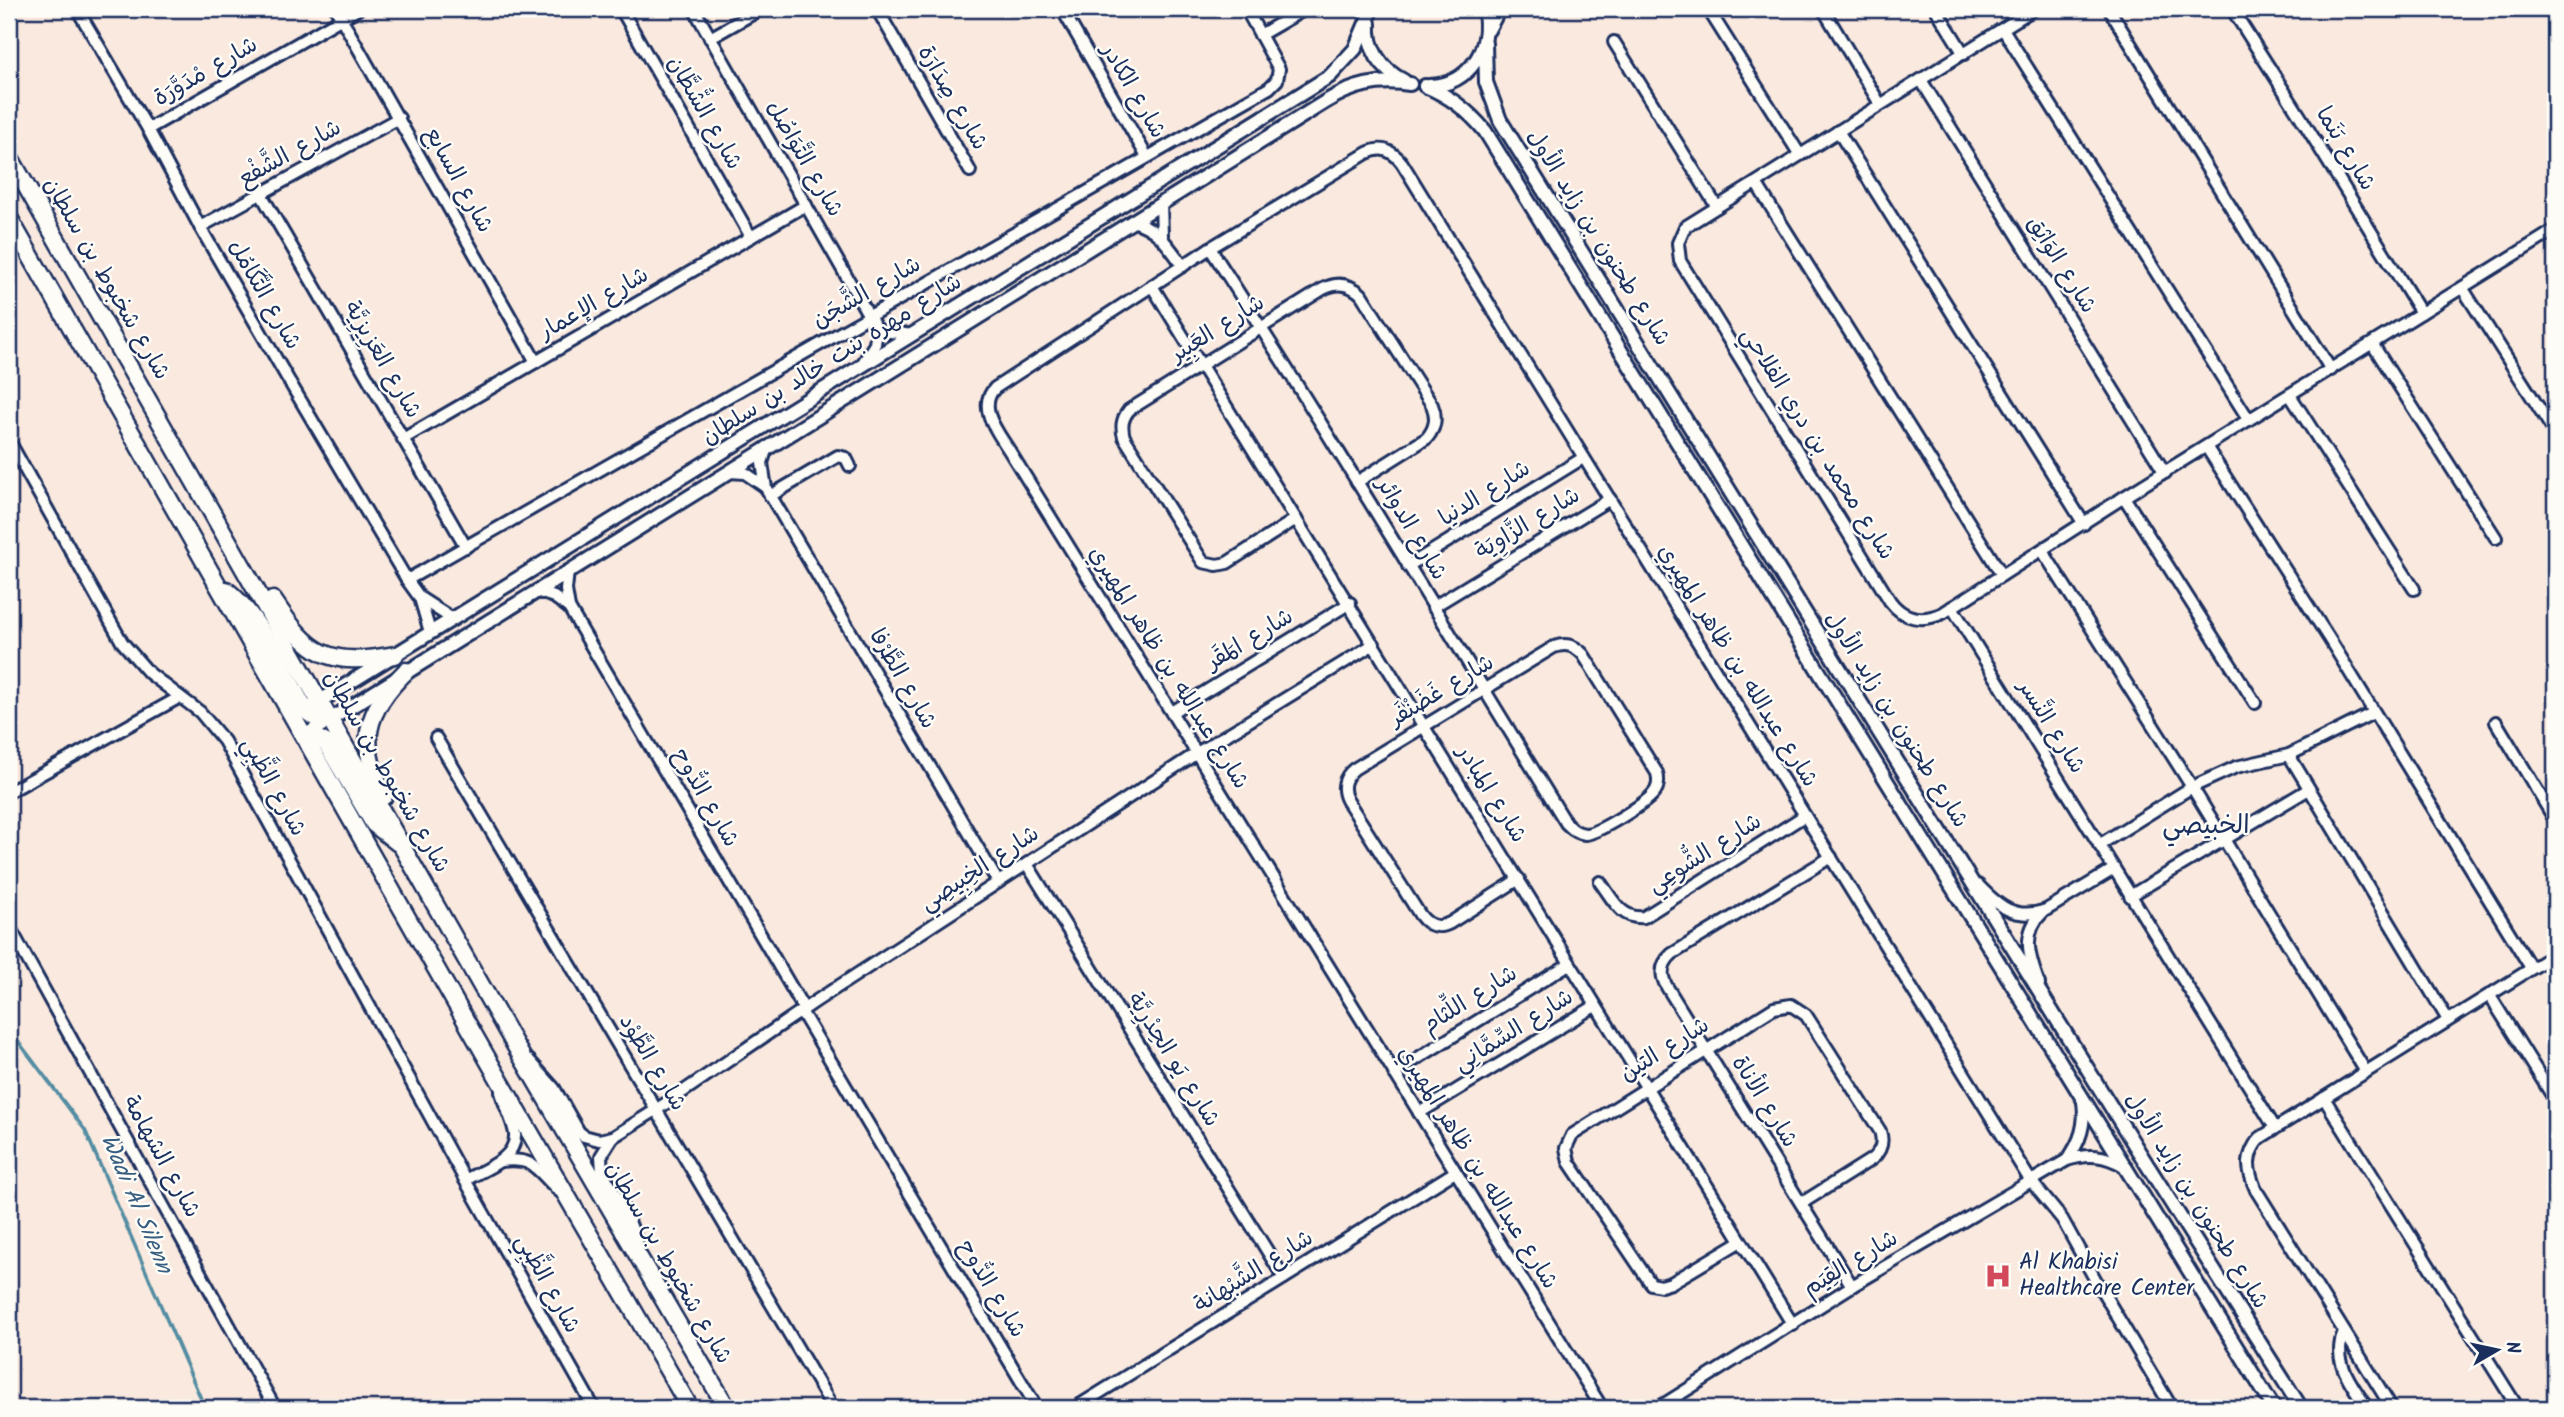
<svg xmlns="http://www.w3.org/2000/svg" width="2564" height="1417" viewBox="0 0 2564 1417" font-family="Kalam,'Playpen Sans Arabic',sans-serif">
<rect width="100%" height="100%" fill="#fae9de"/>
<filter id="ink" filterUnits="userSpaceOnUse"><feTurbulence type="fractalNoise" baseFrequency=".0143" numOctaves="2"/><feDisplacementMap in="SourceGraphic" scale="14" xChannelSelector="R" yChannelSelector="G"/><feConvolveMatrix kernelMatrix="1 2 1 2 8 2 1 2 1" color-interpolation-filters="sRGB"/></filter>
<g filter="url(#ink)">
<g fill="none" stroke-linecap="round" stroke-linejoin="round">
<polyline stroke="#538ca2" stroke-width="3.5" points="9,1029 85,1130 205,1408"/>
<g stroke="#1b2f5e" stroke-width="16">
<g id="minor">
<polyline points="77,9 148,129 200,227 289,381 407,580 420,598 451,618"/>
<polyline points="336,9 536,362"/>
<polyline points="621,9 751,237"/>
<polyline points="694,9 877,330 875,344 861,366"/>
<polyline points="877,9 970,171"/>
<polyline points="1062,9 1147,157"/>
<polyline points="1708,9 1800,155"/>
<polyline points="1823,9 1880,104"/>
<polyline points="1936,9 1964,54"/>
<path d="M2034,9l-349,218 -7,16 2,18 210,340c14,19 33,21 53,12l181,-116 431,-267"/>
<polyline points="2109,9 2331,370"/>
<polyline points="2232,9 2300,116 2421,313"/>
<polyline points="2003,29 2249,420"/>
<polyline points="1260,35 1305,9"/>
<polyline points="710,38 761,9"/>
<polyline points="1614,42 1717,207"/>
<polyline points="1921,80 2165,473"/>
<polyline points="148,129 358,9"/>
<polyline points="1838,131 2084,524"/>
<polyline points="1756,183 2002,575"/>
<polyline points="261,194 466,547"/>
<polyline points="1161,202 1162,236"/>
<path d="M1132,221c26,7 36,24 51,45"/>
<polyline points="200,227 399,118"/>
<path d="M1210,248c122,189 238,383 356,575 6,6 10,10 19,11 12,0 60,-30 68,-40 6,-6 6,-13 4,-21l-74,-119c-9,-9 -17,-11 -29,-7l-200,122c-10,8 -13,19 -7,31l73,115c8,11 18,14 30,8l69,-44"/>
<polyline points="1152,286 1793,1325"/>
<polyline points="2463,289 2555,433"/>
<polyline points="877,330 912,335"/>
<polyline points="2373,345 2496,538"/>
<polyline points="2290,395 2414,589"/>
<polyline points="403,439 806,205"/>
<polyline points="9,441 122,642 149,673 200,712 224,741 465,1180 594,1408"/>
<polyline points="767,447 762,463 766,488 998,882"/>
<polyline points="2207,448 2330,640 2531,968"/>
<polyline points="729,472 745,473 764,486"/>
<polyline points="770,496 838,456 846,458 850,466"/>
<polyline points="2124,497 2255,703"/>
<path d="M1296,519l-69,44 -10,2 -14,-3 -79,-125c-3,-11 -2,-18 5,-27l194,-121c14,-7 26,-6 38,5l71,111c5,12 4,22 -5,33l-70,44"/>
<polyline points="2042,550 2192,787 2366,1072"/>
<polyline points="1408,566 1583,458"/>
<polyline points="568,571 566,590 569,608 804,1009"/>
<polyline points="407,580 1269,88 1277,80 1279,69 1246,9"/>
<polyline points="536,591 554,597 569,608"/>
<polyline points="420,598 430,632"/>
<polyline points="1433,607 1610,499"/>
<polyline points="1952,607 2275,1128"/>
<polyline points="1172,712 1350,603"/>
<polyline points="2496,722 2555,820"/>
<polyline points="436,738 833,1408"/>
<polyline points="2289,755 2448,1020"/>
<polyline points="9,792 180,697"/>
<polyline points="2099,845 2192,787 2236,767 2289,755 2373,713"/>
<path d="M1831,857l-159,97c-11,10 -12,21 -5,33l185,299"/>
<polyline points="1027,864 1284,1278"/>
<path d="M1600,882c12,16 21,38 44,35l160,-101"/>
<path d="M1978,885c20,21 37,36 68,25l68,-41"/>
<polyline points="2130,896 2309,789"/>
<polyline points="9,926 275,1408"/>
<path d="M2039,984c-9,-25 -19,-50 4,-72"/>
<polyline points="2490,996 2555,1100"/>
<polyline points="801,1011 1037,1408"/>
<polyline points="529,1060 554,1088 579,1132 584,1136 599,1140 613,1137 656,1110 816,1001 1197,753 1374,644"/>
<polyline points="1394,1073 1569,964"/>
<polyline points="2324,1098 2518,1408"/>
<polyline points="1419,1113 1595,1006"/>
<polyline points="613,1137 601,1156 602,1171 625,1211 638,1244"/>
<path d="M2067,1160c14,-19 19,-36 16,-59"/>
<path d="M501,1161c35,-4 35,9 58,30"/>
<path d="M465,1180c18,-10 52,-21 50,-46 -2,-14 -11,-29 -14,-42"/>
<path d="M1741,1241l-70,42 -10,3 -10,-2 -82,-122 -3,-14 6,-13 202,-127 17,-3 15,10 74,116c4,12 1,20 -8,28l-70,44"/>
<path d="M2344,1332c-13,29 8,52 23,76"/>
<polyline points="1075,1408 1455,1172"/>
<path d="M1602,1408l-590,-953c-11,-19 -37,-47 -17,-67l215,-140 157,-95c15,-7 25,-3 35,10l628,1017 32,39 33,60 77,129"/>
<path d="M1658,1408l194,-122 215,-126c22,-7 38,-5 57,6"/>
<path d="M2392,1408l-136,-218c-9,-20 -11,-35 4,-52l295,-184"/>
</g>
</g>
<g stroke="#1b2f5e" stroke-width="18">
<g id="tertiary">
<path d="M1369,23c-2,25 12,47 35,58"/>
<polyline points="1488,30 1499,9"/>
<polyline points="1485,43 1486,82 1500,120 2139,1152 2301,1408"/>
<path d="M1425,86c25,10 43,24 60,45l789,1277"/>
<path d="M1429,86c41,-1 64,-39 55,-77"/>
<polyline points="312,706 1330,76 1355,49 1369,16"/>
<path d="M304,736l1021,-634c28,-17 53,-23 85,-18"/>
</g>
</g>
<g stroke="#1b2f5e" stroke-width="21">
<g id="primary">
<polyline points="9,156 519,1052 727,1408"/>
<polyline points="9,218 500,1081 690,1408"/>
<path d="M226,590c32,24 59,84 79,120l9,7 16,2"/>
<path d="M273,600c37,56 55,67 122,55"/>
<polyline points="307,741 317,738 326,743 374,824 398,843"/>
<path d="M384,796c-27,-52 -19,-85 22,-125"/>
</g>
</g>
<use href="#minor" stroke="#fdfcf7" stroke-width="10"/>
<use href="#tertiary" stroke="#fdfcf7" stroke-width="12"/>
<use href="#primary" stroke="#fdfcf7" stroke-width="16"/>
</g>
</g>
<defs>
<g id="hospital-bare" transform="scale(2.1)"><path d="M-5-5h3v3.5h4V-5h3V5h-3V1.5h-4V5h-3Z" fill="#d1495b" stroke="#fdfcf7" stroke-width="2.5" paint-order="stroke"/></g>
</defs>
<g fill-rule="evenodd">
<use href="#hospital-bare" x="1998" y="1276"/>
</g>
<g text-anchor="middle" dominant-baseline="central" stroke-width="5" stroke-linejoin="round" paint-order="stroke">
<g font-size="23" fill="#1b2f5e" stroke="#fdfcf7">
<text transform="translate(206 72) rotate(-30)">شارع مْدَوَّرَة</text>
<text transform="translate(1133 91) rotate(60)">شارع الكادر</text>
<text transform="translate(952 98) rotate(60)">شارع صِدَارَة</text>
<text transform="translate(704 113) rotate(60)">شارع الشُّطَّان</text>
<text transform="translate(2345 149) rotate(59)">شارع بَنَما</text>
<text transform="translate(290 154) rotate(-29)">شارع الشَّفْع</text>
<text transform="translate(804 159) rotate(60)">شارع التَّوَاصُل</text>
<text transform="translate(458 180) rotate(61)">شارع السابع</text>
<text transform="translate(1598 238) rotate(58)">شارع طحنون بن زايد الأول</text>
<text transform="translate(2061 265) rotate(58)">شارع الوَاثِق</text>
<text transform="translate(106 279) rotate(60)">شارع شخبوط بن سلطان</text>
<text transform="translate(867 293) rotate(-30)">شارع الشَّجَن</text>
<text transform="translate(264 295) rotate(60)">شارع التَّكَامُل</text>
<text transform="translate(594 304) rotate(-30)">شارع الإعمار</text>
<text transform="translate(1218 329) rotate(-32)">شارع العَبِير</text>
<text transform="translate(382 360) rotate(60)">شارع العَزِيزِيَّة</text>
<text transform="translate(832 360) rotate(-32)">شارع مهره بنت خالد بن سلطان</text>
<text transform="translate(1817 444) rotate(58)">شارع محمد بن دري الفلاحي</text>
<text transform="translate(1485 494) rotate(-32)">شارع الدنيا</text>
<text transform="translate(1528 524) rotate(-31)">شارع الزَّاوِيَة</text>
<text transform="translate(1411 529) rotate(59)">شارع الدوائر</text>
<text transform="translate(1250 640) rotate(-31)">شارع المَقَر</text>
<text transform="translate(1737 666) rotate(58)">شارع عبدالله بن ظاهر المهيري</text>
<text transform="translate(1168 668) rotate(58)">شارع عبدالله بن ظاهر المهيري</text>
<text transform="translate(902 679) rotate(60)">شارع الطَّرْفا</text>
<text transform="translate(1442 691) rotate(-31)">شارع غَضَنْفَر</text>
<text transform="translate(1896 720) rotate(58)">شارع طحنون بن زايد الأول</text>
<text transform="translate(2051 727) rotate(58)">شارع النَّسر</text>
<text transform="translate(386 772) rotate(60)">شارع شخبوط بن سلطان</text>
<text transform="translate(273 787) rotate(61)">شارع الظَّبِي</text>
<text transform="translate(1491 794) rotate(58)">شارع المبادر</text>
<text transform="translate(705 798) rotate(60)">شارع الدُّوح</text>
<text transform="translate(1705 854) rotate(-32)">شارع الشُّوعِي</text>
<text transform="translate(980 869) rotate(-33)">شارع الخِبِيصِي</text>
<text transform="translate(1470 1000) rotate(-32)">شارع اللِّثام</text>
<text transform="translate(1514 1031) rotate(-32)">شارع السِّمَّانِي</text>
<text transform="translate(1665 1050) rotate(-32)">شارع التين</text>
<text transform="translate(1173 1060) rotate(58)">شارع يَو الحِدْرِيَّة</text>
<text transform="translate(652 1063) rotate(59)">شارع الطَّوْد</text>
<text transform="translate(1764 1102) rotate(58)">شارع الأناة</text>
<text transform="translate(161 1157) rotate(61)">شارع الشهامة</text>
<text transform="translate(1477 1168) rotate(58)">شارع عبدالله بن ظاهر المهيري</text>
<text transform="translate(2196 1201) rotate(58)">شارع طحنون بن زايد الأول</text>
<text transform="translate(668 1263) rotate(60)">شارع شخبوط بن سلطان</text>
<text transform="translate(1851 1264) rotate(-31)">شارع القِيَم</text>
<text transform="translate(1254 1272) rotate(-32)">شارع الشَّبْهانة</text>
<text transform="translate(547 1284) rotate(61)">شارع الظَّبِي</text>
<text transform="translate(991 1289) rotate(59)">شارع الدُّوح</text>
</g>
<g font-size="23" fill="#1b2f5e" stroke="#fdfcf7" text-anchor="start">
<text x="2019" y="1263">Al Khabisi<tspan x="2019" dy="26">Healthcare Center</tspan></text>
</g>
<g font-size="24" font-style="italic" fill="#375e80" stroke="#fdfcf7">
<text transform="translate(136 1204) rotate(67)">Wadi Al Silenn</text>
</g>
<g font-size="26" fill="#1b2f5e" stroke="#fdfcf7">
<text x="2206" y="826">الخبيصي</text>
</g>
</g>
<rect width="2564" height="1417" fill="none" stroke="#fdfcf7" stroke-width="35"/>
<rect x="18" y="18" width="2529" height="1382" fill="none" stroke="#1b2f5e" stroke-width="2.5" filter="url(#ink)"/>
<g transform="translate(2497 1350) rotate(81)" stroke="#fdfcf7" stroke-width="5" paint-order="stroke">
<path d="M0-5L12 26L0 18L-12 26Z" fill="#1b2f5e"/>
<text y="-10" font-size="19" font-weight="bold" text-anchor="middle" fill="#1b2f5e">N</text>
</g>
</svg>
